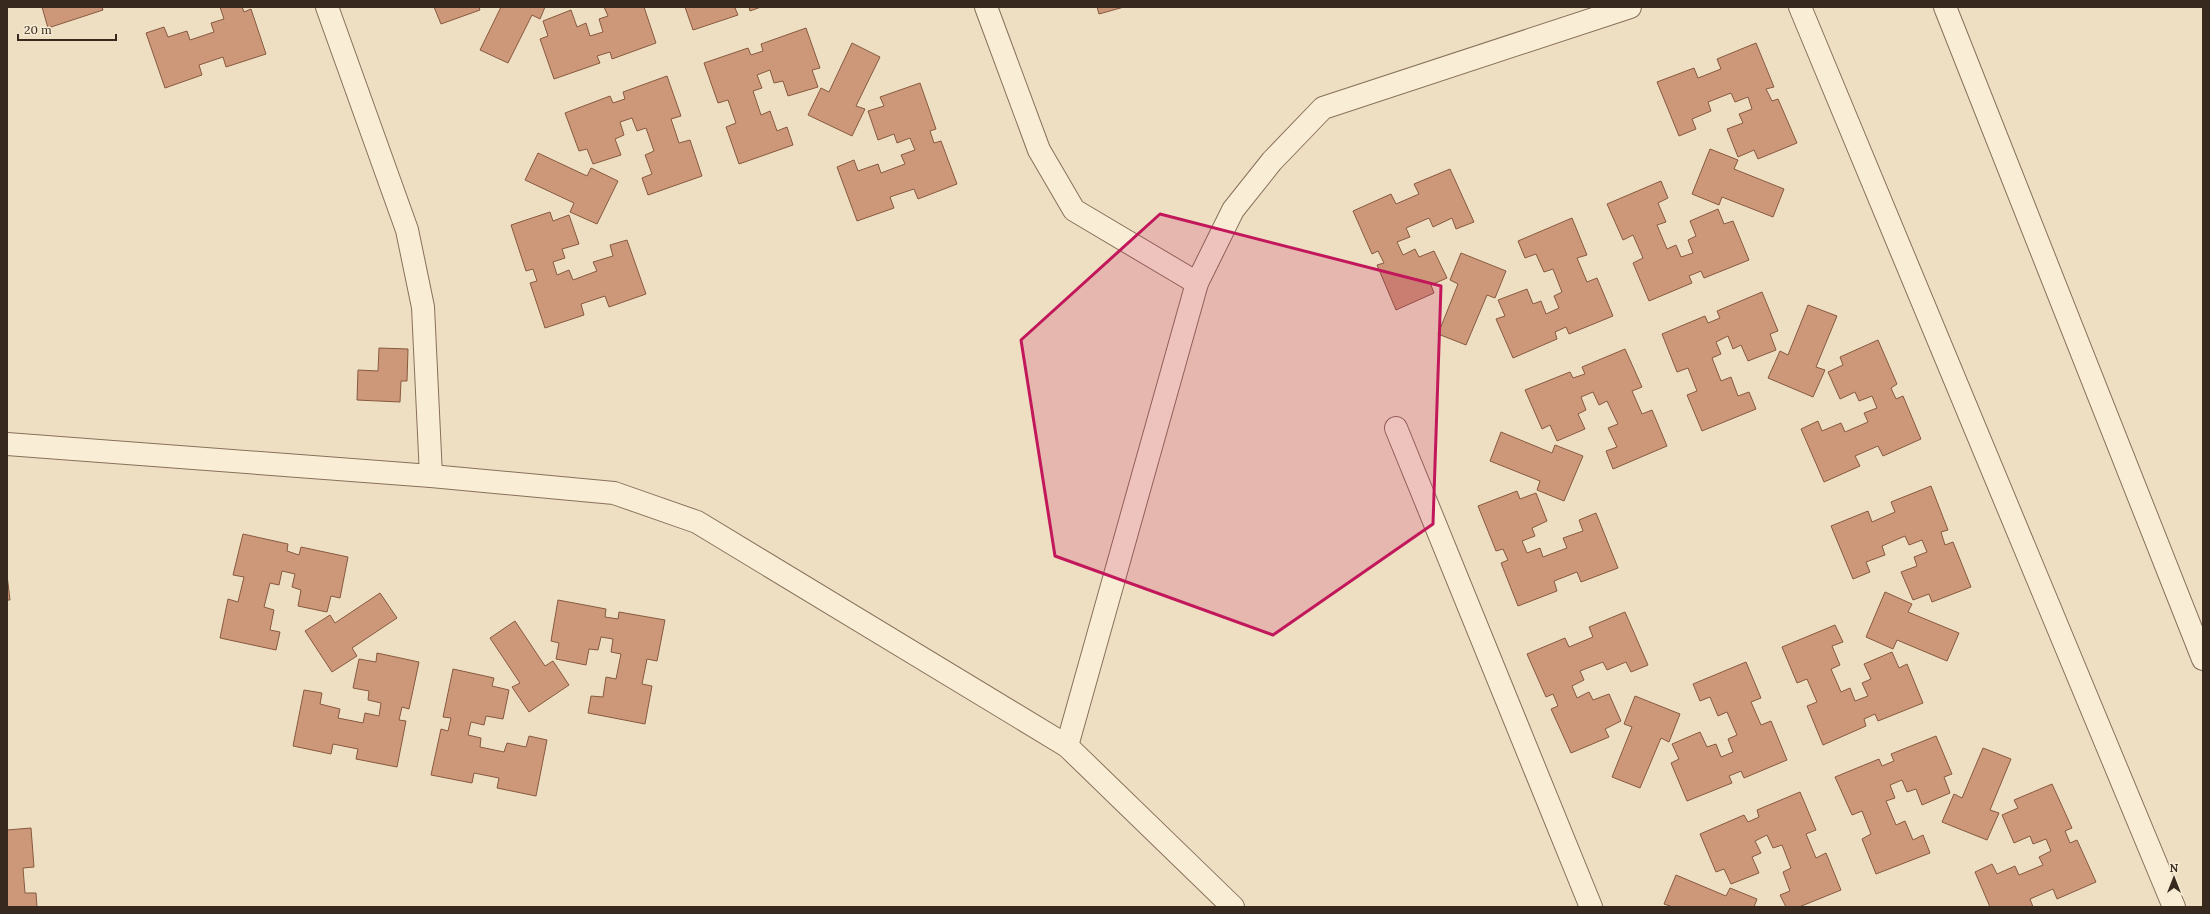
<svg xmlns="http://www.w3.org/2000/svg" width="2210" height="914" viewBox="0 0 2210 914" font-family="Lora,serif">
<rect width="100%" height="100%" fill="#eedfc3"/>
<g fill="#cc9879" stroke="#87593f">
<polygon points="42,7 102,7 103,10 48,28"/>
<polygon points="220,7 242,7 244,12 251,9 266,54 226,67 223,57 199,65 202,75 165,88 146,33 164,27 168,37 187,31 190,40 214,32 211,23 224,19"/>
<polygon points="434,7 479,7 480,10 441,24"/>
<polygon points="501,7 545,7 540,19 532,15 508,63 480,50"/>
<polygon points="604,7 644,7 656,43 612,59 610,52 597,56 600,63 554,79 540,39 548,36 543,21 571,10 577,27 586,23 590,36 603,32 599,19 608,16"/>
<polygon points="685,7 738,7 735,8 738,15 693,30"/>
<polygon points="749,7 761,7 750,11"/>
<polygon points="1097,7 1124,7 1099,14"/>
<polygon points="806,28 820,68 812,70 818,87 788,96 783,81 774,83 770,70 757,75 762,88 753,91 761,115 770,111 777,131 787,127 793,145 739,164 726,127 736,123 728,100 718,103 704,63 748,48 751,55 763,51 761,44"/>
<polygon points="852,43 880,57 856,106 865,109 852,136 808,115 821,88 829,92"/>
<polygon points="1756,43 1774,87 1766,89 1772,101 1778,99 1797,143 1758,159 1754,150 1738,157 1727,129 1743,123 1739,114 1752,109 1748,97 1735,102 1731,93 1708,102 1711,111 1692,119 1696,129 1679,136 1657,82 1694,68 1698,78 1721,69 1717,59"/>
<polygon points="667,76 681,116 671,119 679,143 690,140 702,176 648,195 642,178 652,174 645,155 654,151 646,128 637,131 632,118 620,122 624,135 615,139 621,155 593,164 587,149 579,151 565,113 610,96 613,103 625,99 623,92"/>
<polygon points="920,83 936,129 930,131 934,143 941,141 957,184 918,199 914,189 890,197 894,208 857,221 837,167 854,160 858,171 878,164 881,173 905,164 901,155 915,150 910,138 897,143 894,134 878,140 868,111 884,106 880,97"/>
<polygon points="1710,149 1738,160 1734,169 1784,189 1773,217 1722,197 1719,205 1692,194"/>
<polygon points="538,153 587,176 591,168 618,181 597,224 570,212 574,203 525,180"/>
<polygon points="1450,169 1474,222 1456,229 1452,218 1433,227 1429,218 1406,228 1410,237 1397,242 1403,255 1415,249 1419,257 1434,251 1447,278 1431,285 1434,293 1396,310 1377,265 1384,263 1378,251 1372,254 1353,211 1391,194 1396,204 1419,194 1414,184"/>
<polygon points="1661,181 1668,198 1658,203 1666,222 1657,225 1667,249 1676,245 1681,257 1693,253 1688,240 1696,236 1690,221 1718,209 1724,224 1733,221 1749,260 1704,278 1701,271 1689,276 1692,283 1649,301 1633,263 1643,258 1633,235 1623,240 1607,204"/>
<polygon points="550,212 553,221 569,215 579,244 562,249 565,258 553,262 557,275 569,270 573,280 597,271 593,262 613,256 610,245 627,240 646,294 609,307 605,296 581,304 584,315 545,328 530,283 537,281 533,269 526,271 511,225"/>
<polygon points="1572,218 1587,255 1577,258 1587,282 1597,278 1613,316 1569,334 1566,327 1555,332 1557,339 1513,358 1496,319 1505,316 1498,300 1527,289 1533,304 1541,301 1546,314 1559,308 1554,296 1562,292 1553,269 1544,272 1536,254 1525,258 1518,241"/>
<polygon points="1461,253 1506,271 1495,298 1487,295 1466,345 1438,334 1458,284 1450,280"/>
<polygon points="1762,292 1778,331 1770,334 1776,350 1748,361 1741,345 1733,349 1728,336 1716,342 1721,354 1712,358 1721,381 1731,377 1738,396 1749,392 1756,409 1702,431 1687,395 1697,391 1688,368 1677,372 1662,334 1705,316 1708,323 1720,318 1717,311"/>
<polygon points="1808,305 1837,316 1816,367 1825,370 1813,397 1768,378 1780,351 1788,355"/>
<polygon points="1878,340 1897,384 1891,388 1896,399 1903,396 1921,439 1883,456 1878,446 1855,456 1860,466 1824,482 1801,429 1818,421 1822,431 1841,423 1845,432 1868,422 1864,413 1877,408 1872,396 1859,401 1855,392 1840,399 1828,372 1843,365 1840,357"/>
<polygon points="379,348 408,349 407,381 401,381 400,402 357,400 358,370 378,371"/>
<polygon points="1625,349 1642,387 1632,391 1642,414 1652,410 1667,446 1613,469 1606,451 1617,447 1608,428 1618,424 1607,401 1599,405 1593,392 1581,397 1586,410 1578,414 1585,429 1557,441 1550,425 1542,429 1525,390 1570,372 1573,378 1585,374 1582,367"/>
<polygon points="1501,432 1552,453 1555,445 1583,456 1564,501 1537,490 1540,481 1490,461"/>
<polygon points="1931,486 1948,530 1941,532 1945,545 1953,542 1971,587 1932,602 1929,594 1913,600 1901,572 1917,566 1914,557 1927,552 1922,540 1909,545 1905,536 1882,546 1885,555 1866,562 1870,572 1853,579 1831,526 1868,511 1872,522 1895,512 1891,502"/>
<polygon points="1517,491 1520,499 1536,493 1547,521 1532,528 1535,536 1522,541 1527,553 1540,548 1543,557 1567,548 1563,538 1583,531 1579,520 1596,513 1618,568 1581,582 1577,572 1554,581 1557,591 1518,606 1501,563 1508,560 1503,549 1496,551 1478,506"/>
<polygon points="243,534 288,544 287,551 299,555 301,547 348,557 340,598 331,596 327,612 298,606 301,590 292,587 295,574 282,571 279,585 270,583 264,607 274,610 270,630 280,632 276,650 220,638 228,599 238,602 244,577 233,575"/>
<polygon points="7,575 10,600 7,600"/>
<polygon points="1885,592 1912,604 1908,612 1959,633 1947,661 1897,640 1893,649 1866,637"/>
<polygon points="380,593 397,618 352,648 357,656 332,672 305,631 330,615 335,623"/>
<polygon points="558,600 606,609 605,617 618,619 619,612 665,620 657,661 647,659 642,684 652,686 645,724 588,713 591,696 603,697 606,677 616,679 621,654 611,652 613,639 601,637 598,650 589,649 586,665 556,659 559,643 551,641"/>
<polygon points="1625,612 1648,665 1631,672 1626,662 1607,670 1603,662 1580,671 1584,680 1572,686 1577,698 1589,692 1593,700 1609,694 1621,721 1605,729 1609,737 1571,753 1551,709 1558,706 1553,694 1546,697 1527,654 1565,638 1569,647 1593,637 1589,627"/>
<polygon points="515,621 545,666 553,661 569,685 529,712 512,687 520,683 490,638"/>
<polygon points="1835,625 1843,642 1832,646 1840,665 1831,669 1841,692 1850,688 1855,701 1868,696 1862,683 1871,679 1864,664 1892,652 1899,668 1907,664 1923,703 1878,721 1875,714 1864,719 1866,726 1823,745 1807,706 1817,702 1807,679 1797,683 1782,647"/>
<polygon points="377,653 419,662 409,709 402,707 399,720 406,721 397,767 356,759 358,749 333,744 331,754 293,746 304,690 322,693 320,704 340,709 338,718 363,723 365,713 379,716 381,703 368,700 369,691 353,688 359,659 376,662"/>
<polygon points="1746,662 1761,698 1751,702 1761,725 1771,721 1787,760 1744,778 1741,771 1729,776 1732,783 1687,801 1671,763 1679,759 1672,744 1700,732 1707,747 1716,744 1721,757 1733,752 1728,739 1737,735 1727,712 1718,716 1710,697 1700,701 1693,684"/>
<polygon points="453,669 494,678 492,686 509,690 503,719 486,716 484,725 471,722 468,735 481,738 480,747 504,752 507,743 526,747 529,736 547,740 536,796 497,788 499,778 474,773 472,783 431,775 441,729 448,731 451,718 443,717"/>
<polygon points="1635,696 1680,714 1669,742 1661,738 1640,788 1612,777 1632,727 1624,724"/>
<polygon points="1936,736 1952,774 1944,777 1950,793 1922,805 1916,789 1907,792 1902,780 1890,785 1895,798 1886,801 1896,825 1905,821 1913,840 1923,835 1930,853 1876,874 1862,839 1871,834 1862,811 1852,815 1835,777 1879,759 1882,766 1894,761 1891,754"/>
<polygon points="1983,748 2011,759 1990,810 1999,813 1987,840 1942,822 1954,794 1962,798"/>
<polygon points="2052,784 2072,828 2065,831 2070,843 2077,840 2096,882 2057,899 2053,889 2030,899 2033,907 1990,907 1975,872 1992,864 1997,874 2015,866 2019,875 2043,865 2039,857 2051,851 2046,839 2033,844 2030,836 2014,843 2002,815 2018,808 2014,800"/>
<polygon points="1800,792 1816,830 1806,834 1816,858 1826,853 1841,890 1799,907 1786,907 1780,895 1790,891 1783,872 1791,868 1782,845 1773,848 1767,835 1755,841 1761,853 1752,857 1759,873 1731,884 1724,869 1716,872 1700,834 1744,815 1748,822 1759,817 1757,810"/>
<polygon points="31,828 34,867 23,868 25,893 36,893 37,907 7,907 7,830"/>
<polygon points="1676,875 1726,896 1730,888 1757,899 1754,907 1673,907 1664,904"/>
</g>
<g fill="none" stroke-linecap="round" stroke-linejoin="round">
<g stroke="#88705a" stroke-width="24">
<g id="street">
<polyline points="327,7 407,230 423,307 431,476"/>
<polyline points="986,7 1039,150 1074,210 1197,283"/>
<polyline points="1800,7 2174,907"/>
<polyline points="1945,7 2203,659"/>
<polyline points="1396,428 1591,907"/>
<polyline points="7,444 431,476 614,493 697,522 1067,746 1233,907"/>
<polyline points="1067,746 1197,283 1233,210 1272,161 1323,108 1630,7"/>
</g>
</g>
<use href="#street" stroke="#f9edd6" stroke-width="22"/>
</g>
<path fill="#c2185b" fill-opacity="0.2" stroke="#c2185b" stroke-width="3" stroke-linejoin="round" d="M1160,214l281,72 -8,238 -160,111 -218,-79 -34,-216z"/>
<rect width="2210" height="914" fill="none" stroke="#38291e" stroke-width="16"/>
<g transform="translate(2174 878)" stroke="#f5ead2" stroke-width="3" paint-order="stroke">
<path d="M0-3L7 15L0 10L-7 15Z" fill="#38291e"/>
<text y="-6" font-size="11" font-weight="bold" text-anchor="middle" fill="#38291e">N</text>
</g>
<path d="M18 34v6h98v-6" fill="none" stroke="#38291e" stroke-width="2"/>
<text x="24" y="34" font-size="12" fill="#38291e" stroke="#f5ead2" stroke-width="3" paint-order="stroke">20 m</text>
</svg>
